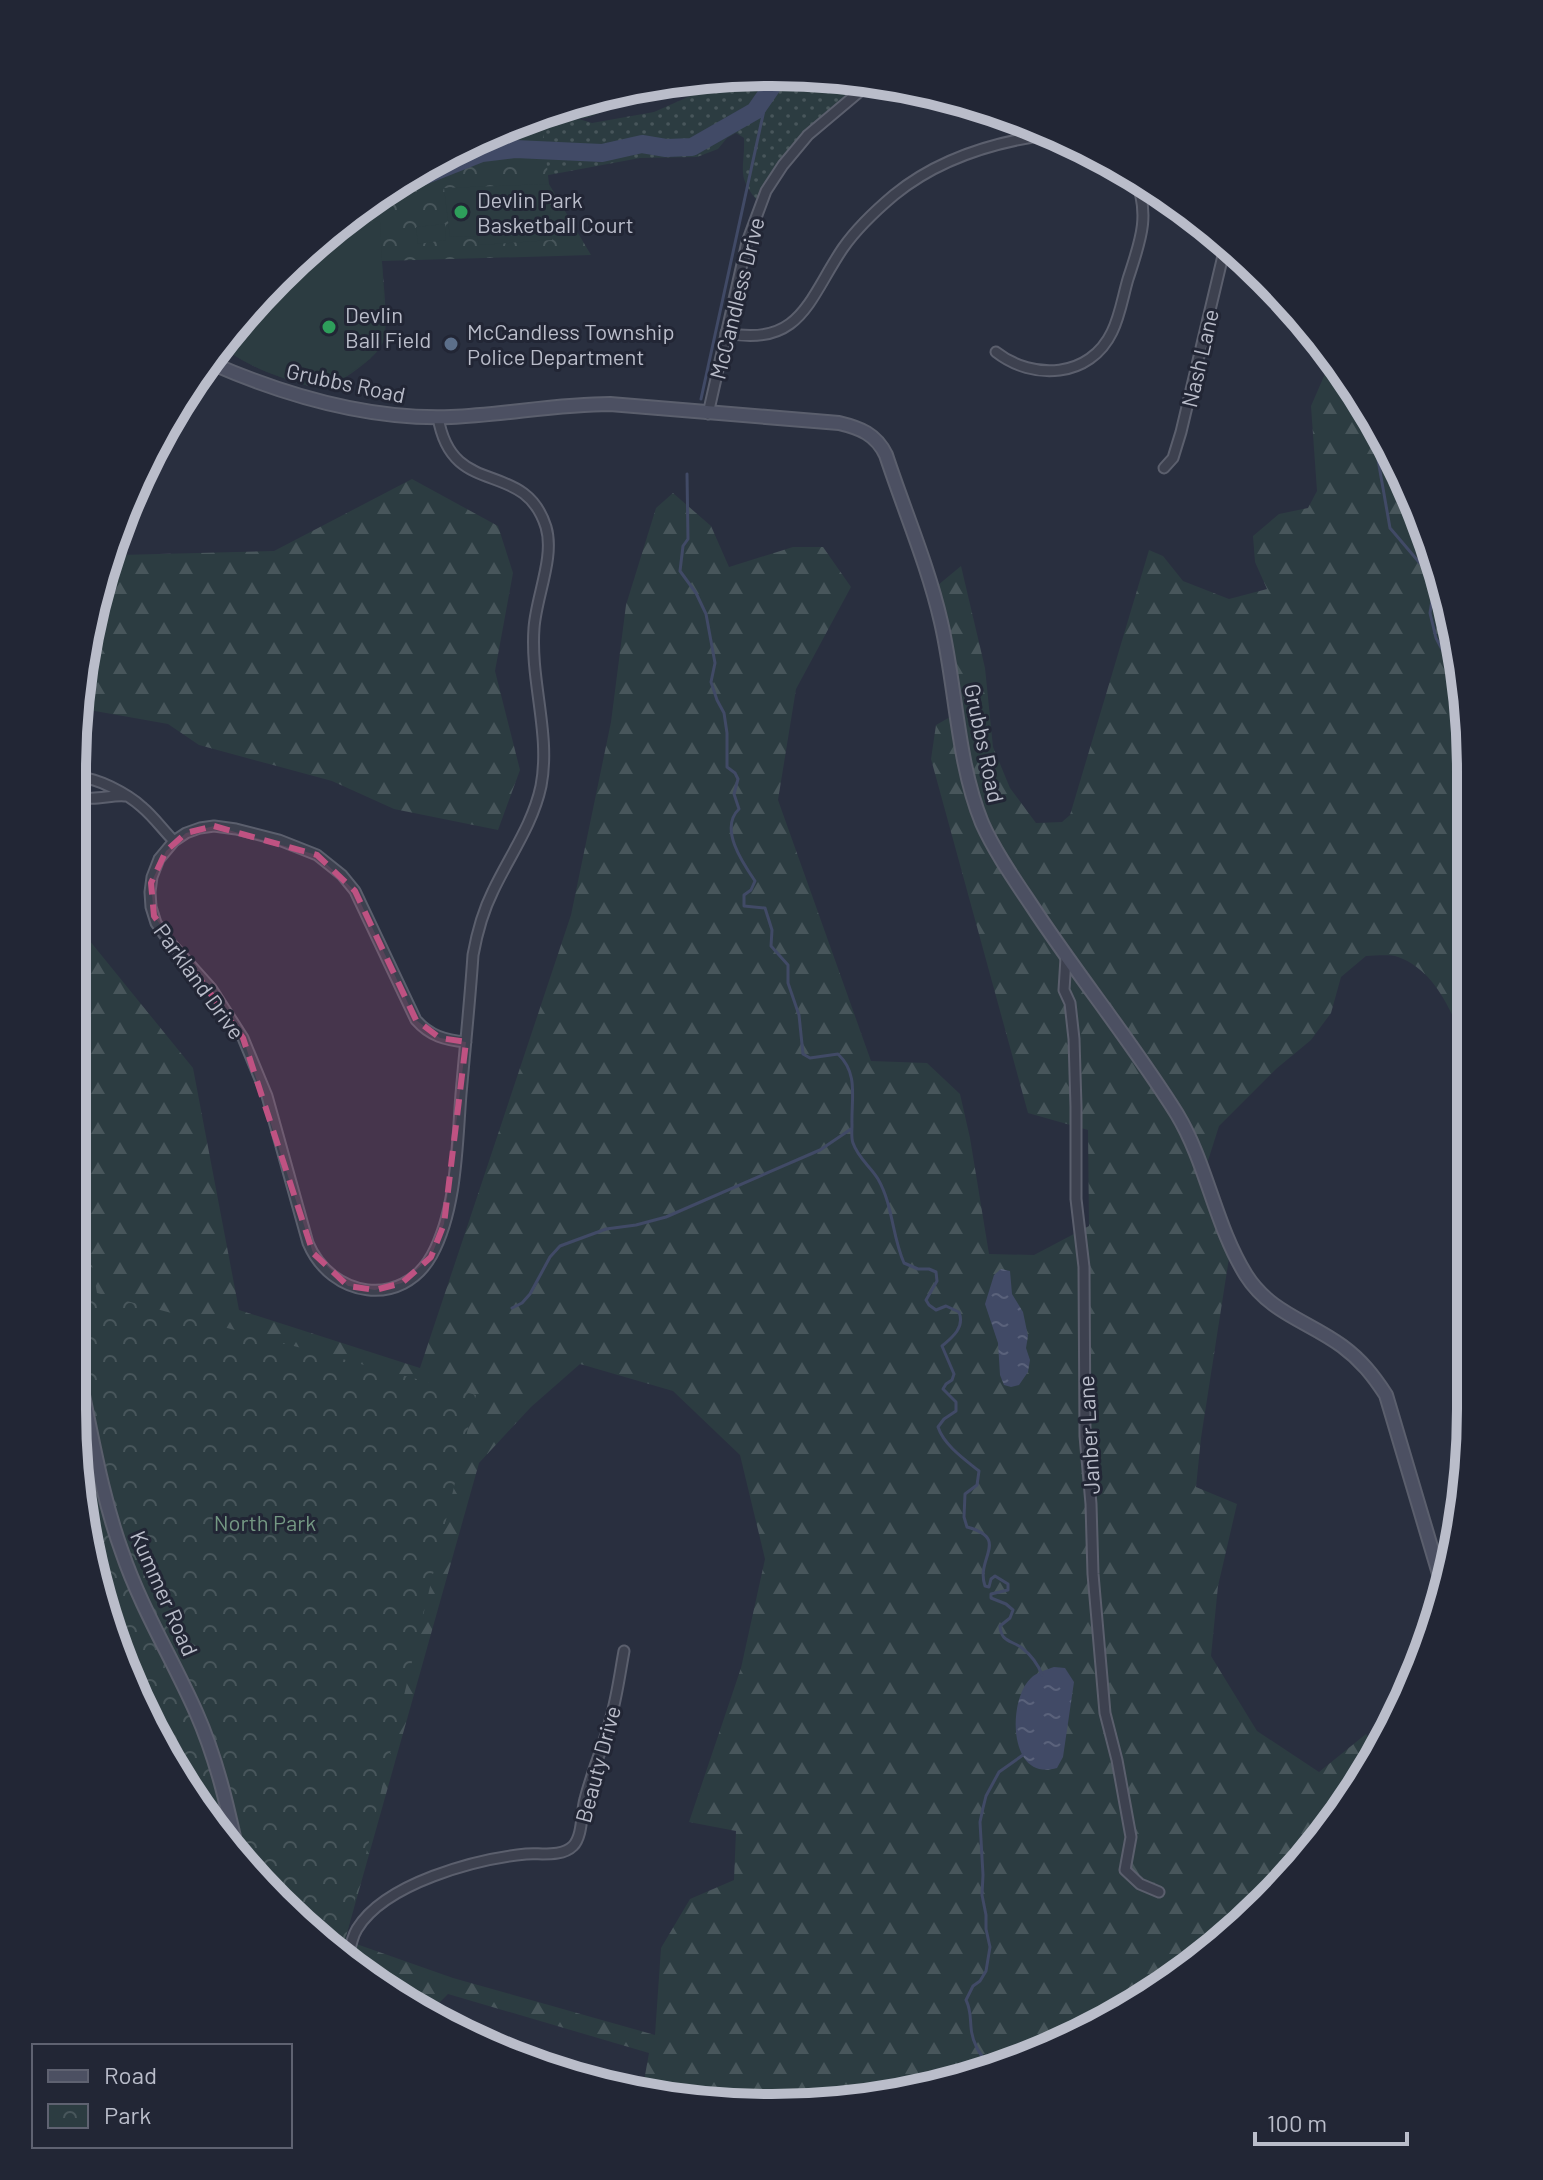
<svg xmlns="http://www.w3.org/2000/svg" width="1543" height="2180" viewBox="0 0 1543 2180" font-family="Barlow,sans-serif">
<defs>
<pattern id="grass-dots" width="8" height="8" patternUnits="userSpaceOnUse" patternTransform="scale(2)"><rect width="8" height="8" fill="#2c3c41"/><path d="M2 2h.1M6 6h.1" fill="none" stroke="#48565b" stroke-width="1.8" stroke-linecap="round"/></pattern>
<pattern id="forest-firs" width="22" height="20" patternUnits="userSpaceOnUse" patternTransform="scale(2)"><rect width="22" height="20" fill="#2c3c41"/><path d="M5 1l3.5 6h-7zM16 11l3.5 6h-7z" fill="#48565b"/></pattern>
<pattern id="park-crowns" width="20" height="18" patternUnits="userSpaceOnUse" patternTransform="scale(2)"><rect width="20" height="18" fill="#2c3c41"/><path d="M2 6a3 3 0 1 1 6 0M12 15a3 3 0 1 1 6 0" fill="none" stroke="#48565b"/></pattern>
<pattern id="water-ripples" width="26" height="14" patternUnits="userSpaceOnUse" patternTransform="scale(2)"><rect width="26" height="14" fill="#414a66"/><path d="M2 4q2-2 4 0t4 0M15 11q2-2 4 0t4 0" fill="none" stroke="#5a627b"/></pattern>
</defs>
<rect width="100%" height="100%" fill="#292f3f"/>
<path fill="url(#grass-dots)" d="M817,73l54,9 -62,53 -49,69c-25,-29 -15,-32 -16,-66l-8,-5 -9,5 -9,11 -21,8 -57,1 -102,19 -117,-11 68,-31 90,-16 13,4 62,-11 61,-27 13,-9z"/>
<g fill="url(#forest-firs)" fill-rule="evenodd">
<path d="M1331,360l68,103 66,217 2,372c-13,-36 -30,-81 -69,-95 -9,-3 -22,-1 -32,-1l-25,21 -10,36 -20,27 -35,29 -57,57 -19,60 29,72 -28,180 -5,49 41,17 -19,82 -7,70 46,75 62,41 47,-38 12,17 -51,83 -94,100 -153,102 -217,66h-112l-14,-12 -27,5 -17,7h-12l-39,-10 7,-39 -201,-59 -16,16 -121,-75 -121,-138 -94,-207 -24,-182v-489l121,149 46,242 181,58 151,-453 40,-193 15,-117 30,-97 17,-15 38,33 18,41 64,-20h30l28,40 -55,102 -18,111 93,261 56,2 33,31 10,44 19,116 45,1 55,-29 -1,-96 -60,-17 -97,-354 5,-34 21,-12 -25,-123 29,-24 24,102 8,79 17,41 26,35 26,-1 8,-7 79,-265 14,6 20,25 46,18 38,-10 -12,-27 -2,-26 26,-22 29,-6 9,-17 -6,-85zM580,1364l93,27 67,64 25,104 -24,109 -52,154 47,9 -2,49 -44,19 -29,49 -6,87 -202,-57 -108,-38 134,-477 52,-56z"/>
<polygon points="412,479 498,526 513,573 495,671 520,770 498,830 394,809 332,781 199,745 168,724 78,708 86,635 117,551 120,555 274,551"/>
</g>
<g fill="url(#park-crowns)">
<path d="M680,78h12l-106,40 -44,4 7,62 42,71 -209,6c1,18 7,67 1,81 -7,18 -42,38 -58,48 -33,-8 -72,-20 -100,-41l85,-103 111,-80 125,-57z"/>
<polygon points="72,1190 89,1248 97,1293 476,1395 342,1954 311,1935 190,1797 96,1590 72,1408"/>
</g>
<g fill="#2c3c41">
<polygon points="680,78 692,78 586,118 585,114 504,128 546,109"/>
<polygon points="549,184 552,240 479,245 477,236 450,237 444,188"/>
<path d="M347,219l33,3 5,102 -2,18 -13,17 -45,31c-33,-8 -72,-20 -100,-41l85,-103z"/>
<polygon points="445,224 446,240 418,244 416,227"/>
</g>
<g fill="url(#water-ripples)">
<polygon points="1001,1269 1010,1271 1012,1294 1023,1312 1028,1336 1026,1348 1030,1360 1028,1372 1019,1385 1011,1387 1004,1385 1000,1375 998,1343 985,1304 994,1275"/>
<path d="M1054,1667l11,1 9,14 -11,75 -6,11c-49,15 -50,-68 -26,-90 6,-6 15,-8 23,-11z"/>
</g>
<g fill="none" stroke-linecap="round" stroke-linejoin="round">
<g stroke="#414a66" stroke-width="3">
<polyline points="701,399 768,92"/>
<polyline points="1379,432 1377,454 1390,528 1435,581 1430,613 1436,638 1465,693"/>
<path d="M687,474l1,65 -5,7 -3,25 16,22 10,21 9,49 -4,19 6,18 7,13 3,20v34l8,6 3,6 -4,15 5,15c-20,19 3,53 16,72l-4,9 -7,5v11l21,2 7,22 -1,16 17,19v18l11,32 4,39 7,4 28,-4c21,20 13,44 14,71 0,5 -1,13 1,18 5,15 18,24 25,36 15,26 14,57 26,84l14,6h11l7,3 1,9 -11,19 3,5 7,5 10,-4 13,6c6,15 -6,25 -17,34l12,28 -2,6 -6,4 -3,5 13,13v9l-12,8 -6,8c6,18 26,32 41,44l-2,14 -12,9 -1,23 3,10c44,12 8,31 18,59l4,1 2,-8 4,-3 13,8v6l-17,4v4l15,6 7,6 -3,8 -10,8c1,16 11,14 22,22 9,7 16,16 20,27"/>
<polyline points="512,1308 522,1303 530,1294 550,1257 560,1246 606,1229 636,1225 666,1217 820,1150 851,1129"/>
<path d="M988,2064c-9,-11 -16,-22 -17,-37 -1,-10 0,-17 -5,-27l7,-14 7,-5 6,-10 4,-24 -4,-18v-14l-4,-20 1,-20 -3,-53 3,-14 3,-12 13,-24 24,-17"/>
</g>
<polyline stroke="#414a66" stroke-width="18" points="386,191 482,153 515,149 602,153 642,144 666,148 692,147 755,111 771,88 776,75"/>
<g stroke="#5b5f6d" stroke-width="13">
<g id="street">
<path d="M726,333c75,15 83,-35 117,-85 14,-20 32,-37 51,-53 44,-36 103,-54 159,-61"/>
<path d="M996,352c37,29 94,26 116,-20 8,-16 11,-36 16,-53 12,-37 23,-64 7,-101"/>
<polyline points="708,414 747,242 766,191 783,165 808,135 871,82"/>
<path d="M438,417c14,84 86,40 108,110 9,30 -10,70 -12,101 -4,53 17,106 7,158 -8,38 -32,71 -48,105 -10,20 -16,42 -20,64 -3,46 -8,93 -12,139 -4,51 -4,115 -29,161 -30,54 -101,43 -124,-12l-41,-147 -24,-58 -32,-50 -43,-48 -12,-17 -5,-16 -1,-15 2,-15 7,-18 15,-18 12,-8 14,-5 14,-2 22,3 43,11 38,15 25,20 13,16 61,129c14,16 29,20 50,22"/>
<polyline points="1164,468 1173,458 1181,432 1226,243"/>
<path d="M125,796c-18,-2 -45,11 -52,-9l4,-9c17,-3 52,17 65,29 12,10 21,23 32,34"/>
<polyline points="1066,958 1064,990 1070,1003 1074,1039 1076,1107 1076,1199 1084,1267 1085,1436 1091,1504 1093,1574 1105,1713 1117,1760 1131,1837 1125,1870 1140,1884 1159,1892"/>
<path d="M348,1958c2,-10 4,-21 9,-29 28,-46 119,-70 169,-75 15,-1 36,3 47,-8 10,-10 8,-34 12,-47 7,-28 19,-54 26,-82 6,-21 9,-44 13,-66"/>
</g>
</g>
<g stroke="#5b5f6d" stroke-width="16">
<g id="secondary">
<path d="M213,364c74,32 156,56 238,53 53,-2 106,-13 159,-13l229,19c21,5 37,11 47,32 18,55 42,110 55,167 15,64 16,140 41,201 13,29 32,56 50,83 46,70 100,136 145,208 30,50 38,111 69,161 24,38 62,46 96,71 19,14 31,29 44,49l59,199"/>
<path d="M72,1346c17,69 26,140 50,206 19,56 50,106 74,160 20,45 31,92 41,139"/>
</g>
</g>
<use href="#street" stroke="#3d414f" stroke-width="9"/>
<use href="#secondary" stroke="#4c5062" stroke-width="12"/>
</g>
<path fill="#bf5282" fill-opacity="0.2" stroke="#bf5282" stroke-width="6" stroke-dasharray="16 10" stroke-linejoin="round" d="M214,826l103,29 38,36 61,129 24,18 26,4 -22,182 -13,33 -29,26 -27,7 -27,-4 -35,-33 -70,-215 -89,-122 -3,-33 15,-32 20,-18z"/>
<g fill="#2e9e5b" stroke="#222635" stroke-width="3">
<circle cx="461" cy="212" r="8"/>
<circle cx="329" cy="327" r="8"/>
</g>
<circle fill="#5c6f8a" stroke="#222635" stroke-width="3" cx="451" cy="344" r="8"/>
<g text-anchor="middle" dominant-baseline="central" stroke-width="6" stroke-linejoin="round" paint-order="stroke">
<g font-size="22" fill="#babdca" stroke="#222635" text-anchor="start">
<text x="477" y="199">Devlin Park<tspan x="477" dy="25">Basketball Court</tspan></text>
<text x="345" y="314">Devlin<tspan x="345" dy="25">Ball Field</tspan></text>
<text x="467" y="331">McCandless Township<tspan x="467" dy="25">Police Department</tspan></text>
</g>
<g font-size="22" fill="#babdca" stroke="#222635">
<text transform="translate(736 298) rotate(-76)">McCandless Drive</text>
<text transform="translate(1199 358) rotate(-77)">Nash Lane</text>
<text transform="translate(346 382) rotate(12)">Grubbs Road</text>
<text transform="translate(985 743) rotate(78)">Grubbs Road</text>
<text transform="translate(200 981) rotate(54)">Parkland Drive</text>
<text transform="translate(1088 1435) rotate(-93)">Janber Lane</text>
<text transform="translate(165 1593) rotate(66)">Kummer Road</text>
<text transform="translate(597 1764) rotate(-75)">Beauty Drive</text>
</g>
<g font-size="22" fill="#749883" stroke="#222635">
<text x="265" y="1522">North Park</text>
</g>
</g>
<path d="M0 0H1543V2180H0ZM771 86H772A685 685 0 0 1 1457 771V1409A685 685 0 0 1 772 2094H771A685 685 0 0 1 86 1409V771A685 685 0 0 1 771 86Z" fill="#222635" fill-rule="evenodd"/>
<path fill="none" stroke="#babdca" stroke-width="10" d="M771 86H772A685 685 0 0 1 1457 771V1409A685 685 0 0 1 772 2094H771A685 685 0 0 1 86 1409V771A685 685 0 0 1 771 86Z"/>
<rect x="32" y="2044" width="260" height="104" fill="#222635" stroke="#5f6271" stroke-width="2"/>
<rect x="48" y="2070" width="40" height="12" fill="#4c5062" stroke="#5f6271" stroke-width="2"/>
<text x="104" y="2084" font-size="24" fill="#babdca">Road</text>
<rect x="48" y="2104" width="40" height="24" fill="url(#park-crowns)" stroke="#5f6271" stroke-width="2"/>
<text x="104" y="2124" font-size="24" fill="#babdca">Park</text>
<path d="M1255 2132v12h152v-12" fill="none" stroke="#babdca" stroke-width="4"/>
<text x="1267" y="2132" font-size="24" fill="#babdca" stroke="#222635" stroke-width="6" paint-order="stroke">100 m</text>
</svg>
